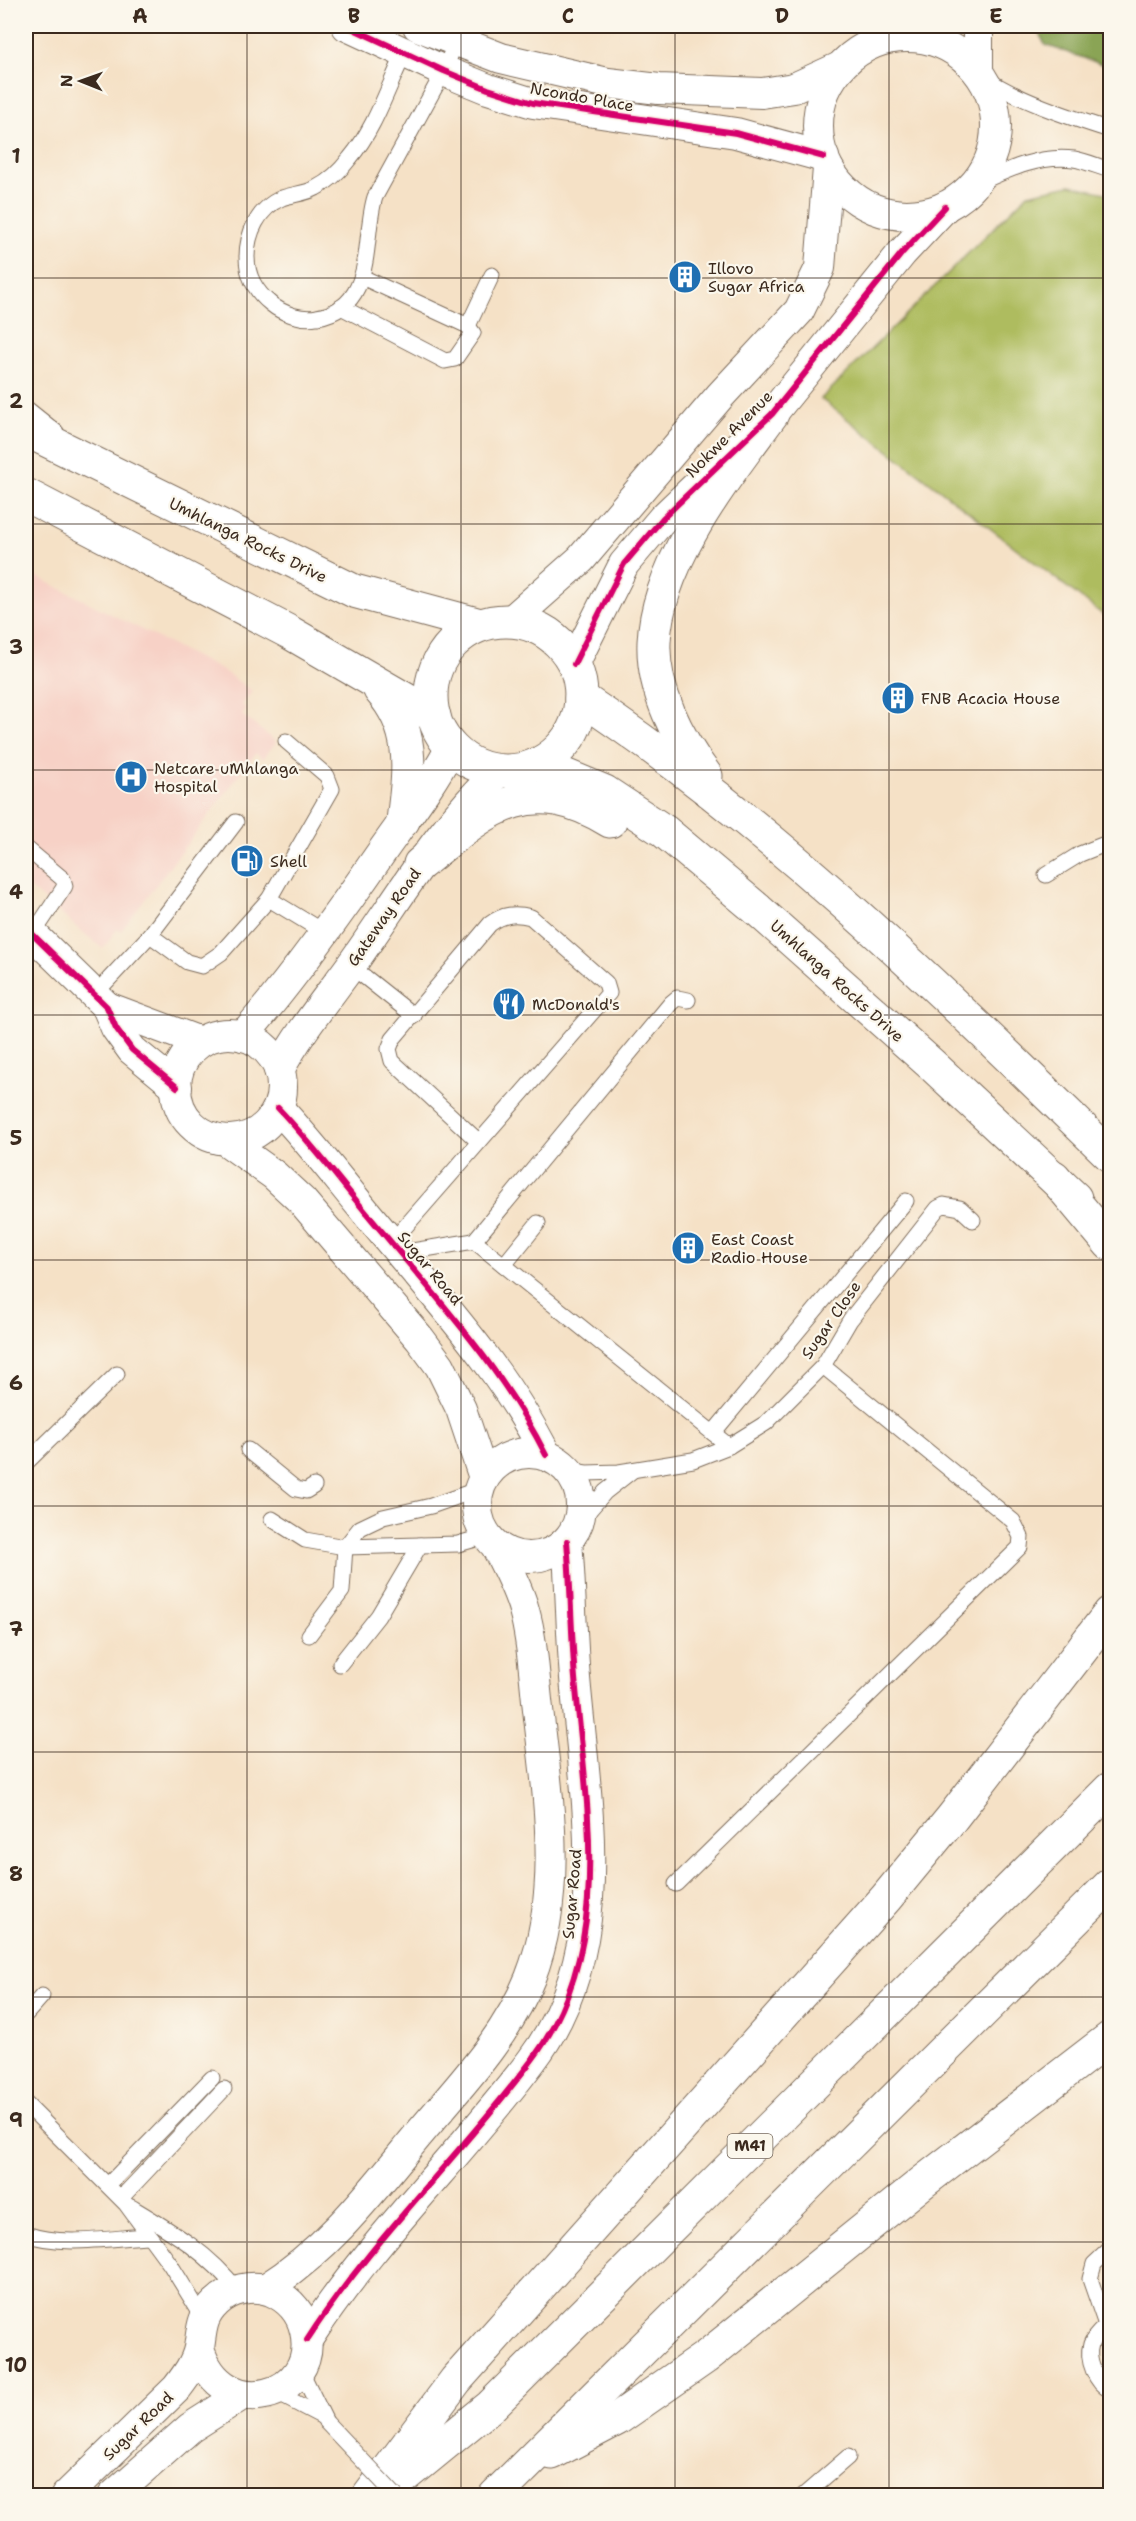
<svg xmlns="http://www.w3.org/2000/svg" width="1136" height="2521" viewBox="0 0 1136 2521" font-family="'Shantell Sans',sans-serif">
<rect width="100%" height="100%" fill="#fbf7ec"/>
<filter id="ink" filterUnits="userSpaceOnUse"><feTurbulence type="fractalNoise" baseFrequency=".0167" numOctaves="2"/><feDisplacementMap in="SourceGraphic" scale="12" xChannelSelector="R" yChannelSelector="G"/><feConvolveMatrix kernelMatrix="1 2 1 2 8 2 1 2 1" color-interpolation-filters="sRGB"/></filter>
<filter id="wash" filterUnits="userSpaceOnUse"><feTurbulence type="fractalNoise" baseFrequency=".008" numOctaves="4" result="noise"/><feDisplacementMap in="SourceGraphic" scale="24" xChannelSelector="R" yChannelSelector="G"/><feGaussianBlur stdDeviation="1.35" result="paint"/><feColorMatrix in="noise" values="0 0 0 0 0 0 0 0 0 0 0 0 0 0 0 0 0 1.4 0 .05"/><feComposite in="paint" operator="in"/></filter>
<g filter="url(#wash)">
<rect width="100%" height="100%" fill="#f5e1c6"/>
<polygon fill="#f7d1c6" points="26,571 225,672 252,691 242,705 247,709 242,715 276,742 263,759 256,753 121,931 117,929 103,949 26,885"/>
<polygon fill="#aebc5e" stroke="#74733e" stroke-width="1.5" points="1070,185 1110,194 1110,620 821,399 1028,194"/>
<polygon fill="#8aa455" stroke="#62673a" stroke-width="1.5" points="1036,26 1110,26 1110,67 1045,45"/>
</g>
<g filter="url(#ink)">
<g fill="none" stroke-linecap="round" stroke-linejoin="round">
<g stroke="#7c6a59" stroke-width="17">
<g id="service">
<path d="M406,50c-18,36 -30,77 -56,108 -9,12 -20,23 -34,30 -11,6 -23,6 -34,10 -24,10 -35,36 -35,59 0,20 9,35 24,47 12,10 31,16 46,13 60,-10 45,-79 58,-120l69,-126 13,-32"/>
<path d="M981,75c32,24 91,43 129,55"/>
<path d="M974,185c31,-14 65,-31 100,-26 12,2 25,8 36,11"/>
<polyline points="341,307 445,361 455,359 473,333 468,326 362,277"/>
<polyline points="468,326 492,275"/>
<polyline points="26,408 56,432"/>
<polyline points="26,848 63,879 65,886 33,934"/>
<polyline points="1046,875 1080,854 1110,842"/>
<polyline points="269,899 325,933"/>
<polyline points="150,935 187,962 202,966 221,953 269,899 332,789 327,776 286,741"/>
<polyline points="351,966 414,1016"/>
<polyline points="95,994 150,935 236,822"/>
<polyline points="474,1241 671,1003 677,998 688,1000"/>
<path d="M391,1243l218,-250 -3,-10 -75,-66c-16,-4 -28,-3 -41,7l-97,115 -4,10 3,12 87,81"/>
<polyline points="400,1253 474,1241 729,1446"/>
<polyline points="504,1265 538,1223"/>
<polyline points="713,1433 906,1201"/>
<polyline points="248,1450 296,1489 306,1491 314,1486"/>
<polyline points="26,1463 117,1374"/>
<polyline points="568,1470 586,1473 619,1472 693,1460 729,1446 766,1423 823,1366 850,1320 938,1208 944,1205 960,1208 973,1220"/>
<polyline points="272,1519 305,1540 345,1547 458,1544 486,1536"/>
<polyline points="579,1522 605,1492 633,1470"/>
<polyline points="309,1635 342,1591 345,1547 360,1528 383,1517 431,1506 479,1489"/>
<polyline points="340,1664 378,1616 420,1545"/>
<polyline points="676,1884 1020,1547 1021,1537 1013,1521 823,1366"/>
<polyline points="26,2014 42,1996"/>
<polyline points="26,2104 126,2204 170,2264 204,2319"/>
<polyline points="108,2185 212,2078"/>
<polyline points="121,2198 224,2089"/>
<path d="M131,2207c40,24 78,46 106,83"/>
<path d="M26,2234c36,13 84,4 122,2"/>
<path d="M1110,2322c-6,6 -16,13 -19,22 -5,15 5,40 19,46"/>
<polyline points="1106,2325 1090,2279 1094,2264 1110,2249"/>
<polyline points="300,2369 326,2422"/>
<polyline points="275,2392 321,2416"/>
<polyline points="803,2496 848,2457"/>
</g>
</g>
<g stroke="#7c6a59" stroke-width="32">
<g id="minor">
<polyline points="347,26 444,71 488,89 533,103 736,133 824,157"/>
<polyline points="418,26 501,58 608,83 659,89 762,93 794,88 840,67"/>
<circle cx="907" cy="126" r="89"/>
<polyline points="978,71 978,26"/>
<polyline points="512,620 581,559 720,396 799,311 820,268 828,168"/>
<polyline points="574,664 624,564 663,518 772,414 902,253 945,207"/>
<polyline points="26,928 107,1007 116,1028 132,1050 177,1087"/>
<polyline points="107,1007 200,1042"/>
<circle cx="229" cy="1087" r="53"/>
<path d="M243,1036c51,-59 96,-122 140,-186 24,-34 49,-66 68,-103"/>
<path d="M279,1070c21,-39 47,-70 73,-106 47,-66 87,-136 147,-193"/>
<path d="M278,1108c38,40 70,84 106,126 58,70 121,139 162,221"/>
<polyline points="225,1140 274,1175 302,1201 420,1339 440,1366 461,1409 484,1478"/>
<circle cx="529" cy="1505" r="52"/>
<path d="M265,2289c59,-37 101,-90 144,-143 44,-54 95,-103 121,-168 34,-86 18,-181 8,-269 -4,-33 -5,-67 -14,-99 -6,-22 -17,-42 -27,-62"/>
<path d="M307,2340c65,-101 153,-184 225,-280 84,-111 54,-255 43,-382 -4,-46 -4,-91 -8,-137"/>
<path d="M66,2496l111,-108c9,-12 19,-25 22,-40 3,-18 2,-31 17,-45 14,-14 36,-19 55,-12 18,8 30,21 34,40 15,65 -82,96 -106,18"/>
<polyline points="113,2496 190,2428 242,2395"/>
</g>
</g>
<g stroke="#7c6a59" stroke-width="35">
<g id="secondary">
<polyline points="26,430 354,591 480,625"/>
<polyline points="26,495 289,632 434,716"/>
<circle cx="506" cy="696" r="75"/>
<path d="M380,690c36,40 29,82 23,131"/>
<path d="M581,698c195,129 362,295 529,457"/>
<polyline points="538,764 605,792 664,831 758,910 931,1064 1075,1198"/>
<path d="M706,776c-28,-37 -54,-86 -52,-134 3,-80 72,-165 118,-228"/>
<path d="M420,864c66,-53 107,-94 190,-43"/>
</g>
</g>
<g stroke="#7c6a59" stroke-width="35">
<g id="motorway">
<polyline points="1054,1177 1110,1244"/>
<polyline points="552,2453 617,2419 706,2357 923,2182 1110,2038"/>
<polyline points="386,2492 491,2406 1110,1789"/>
<polyline points="369,2496 456,2380 886,1898 952,1818 1110,1613"/>
<polyline points="495,2496 1110,1885"/>
</g>
</g>
<use href="#service" stroke="#fff" stroke-width="15"/>
<use href="#minor" stroke="#fff" stroke-width="30"/>
<use href="#secondary" stroke="#fff" stroke-width="33"/>
<use href="#motorway" stroke="#fff" stroke-width="33"/>
<g stroke="#7c6a59" stroke-width="17" stroke-linecap="butt">
<polyline id="service-bridge" points="326,2422 396,2496"/>
</g>
<use href="#service-bridge" stroke="#fff" stroke-width="15"/>
<g stroke="#fbf7ec" stroke-width="10">
<g id="cycleway">
<polyline points="347,26 444,71 488,89 533,103 736,133 824,157"/>
<polyline points="574,664 624,564 663,518 772,414 902,253 945,207"/>
<polyline points="26,928 107,1007 116,1028 132,1050 177,1087"/>
<path d="M278,1108c38,40 70,84 106,126 58,70 121,139 162,221"/>
<path d="M307,2340c65,-101 153,-184 225,-280 84,-111 54,-255 43,-382 -4,-46 -4,-91 -8,-137"/>
</g>
</g>
<use href="#cycleway" stroke="#d6006c" stroke-width="6"/>
</g>
</g>
<path fill="none" stroke="#3b2a1e" stroke-width="1.5" stroke-opacity="0.55" d="M247,26v2470M461,26v2470M675,26v2470M889,26v2470M26,278h1084M26,524h1084M26,770h1084M26,1015h1084M26,1260h1084M26,1506h1084M26,1752h1084M26,1997h1084M26,2242h1084"/>
<defs>
<g id="building-disc" transform="scale(1.725)"><circle r="9.5" fill="#1f6fb2" stroke="#fbf7ec"/><path d="M-4-6H4V6H1V3H-1V6H-4ZM-2.5-4.3h1.7v1.8h-1.7ZM.8-4.3h1.7v1.8H.8ZM-2.5-1h1.7V.8h-1.7ZM.8-1h1.7V.8H.8Z" fill="#fff"/></g>
<g id="hospital-disc" transform="scale(1.725)"><circle r="9.5" fill="#1f6fb2" stroke="#fbf7ec"/><path d="M-5-5h3v3.5h4V-5h3V5h-3V1.5h-4V5h-3Z" fill="#fff"/></g>
<g id="fuel-disc" transform="scale(1.725)"><circle r="9.5" fill="#1f6fb2" stroke="#fbf7ec"/><path d="M-5.5-6h7V0h2V4h1.3V-2.5L3-4.5l.8-.8L6-3V5H2.5V1h-1V6h-7ZM-4.2-4.7v3.2H.2V-4.7Z" fill="#fff"/></g>
<g id="restaurant-disc" transform="scale(1.725)"><circle r="9.5" fill="#1f6fb2" stroke="#fbf7ec"/><path d="M-5-6h1v4h1v-4h1v4h1v-4h1v5L-1.5 .5V6h-2V.5L-5-1ZM5-6V6H3V1.5H1.5Q1.5-4 5-6Z" fill="#fff"/></g>
</defs>
<g fill-rule="evenodd">
<use href="#building-disc" x="685" y="277"/>
<use href="#building-disc" x="898" y="698"/>
<use href="#hospital-disc" x="131" y="777"/>
<use href="#fuel-disc" x="247" y="861"/>
<use href="#restaurant-disc" x="509" y="1004"/>
<use href="#building-disc" x="688" y="1248"/>
</g>
<g text-anchor="middle" dominant-baseline="central" stroke-width="4.5" stroke-linejoin="round" paint-order="stroke">
<rect fill="#fbf7ec" stroke="#75685c" stroke-width="1.5" x="727.5" y="2134" width="45" height="24" rx="4.5"/>
<g font-size="15" font-weight="bold" fill="#3b2a1e">
<text x="750" y="2146">M41</text>
</g>
<g font-size="16" fill="#3b2a1e" stroke="#fbf7ec">
<text transform="translate(582 97) rotate(10)">Ncondo Place</text>
<text transform="translate(729 434) rotate(-45)">Nokwe Avenue</text>
<text transform="translate(248 540) rotate(26)">Umhlanga Rocks Drive</text>
<text transform="translate(384 917) rotate(-55)">Gateway Road</text>
<text transform="translate(837 981) rotate(42)">Umhlanga Rocks Drive</text>
<text transform="translate(430 1268) rotate(50)">Sugar Road</text>
<text transform="translate(831 1320) rotate(-55)">Sugar Close</text>
<text transform="translate(572 1894) rotate(-85)">Sugar Road</text>
<text transform="translate(138 2426) rotate(-44)">Sugar Road</text>
</g>
<g font-size="16" fill="#3b2a1e" stroke="#fbf7ec" text-anchor="start">
<text x="708" y="268">Illovo<tspan x="708" dy="18">Sugar Africa</tspan></text>
<text x="921" y="698">FNB Acacia House</text>
<text x="154" y="768">Netcare uMhlanga<tspan x="154" dy="18">Hospital</tspan></text>
<text x="270" y="861">Shell</text>
<text x="532" y="1004">McDonald's</text>
<text x="711" y="1239">East Coast<tspan x="711" dy="18">Radio House</tspan></text>
</g>
</g>
<rect width="1136" height="2521" fill="none" stroke="#fbf7ec" stroke-width="66"/>
<g transform="translate(81 81) rotate(271)" stroke="#fbf7ec" stroke-width="4.5" paint-order="stroke">
<path d="M0-4.5L10 22L0 15L-10 22Z" fill="#3b2a1e"/>
<text y="-9" font-size="16" font-weight="bold" text-anchor="middle" fill="#3b2a1e">N</text>
</g>
<rect x="33" y="33" width="1070" height="2455" fill="none" stroke="#3b2a1e" stroke-width="2"/>
<g font-size="20" text-anchor="middle" font-weight="bold" fill="#3b2a1e">
<text x="140" y="23">A</text>
<text x="354" y="23">B</text>
<text x="568" y="23">C</text>
<text x="782" y="23">D</text>
<text x="996" y="23">E</text>
<text x="16" y="163">1</text>
<text x="16" y="408">2</text>
<text x="16" y="654">3</text>
<text x="16" y="899">4</text>
<text x="16" y="1145">5</text>
<text x="16" y="1390">6</text>
<text x="16" y="1636">7</text>
<text x="16" y="1881">8</text>
<text x="16" y="2127">9</text>
<text x="16" y="2372">10</text>
</g>
</svg>
